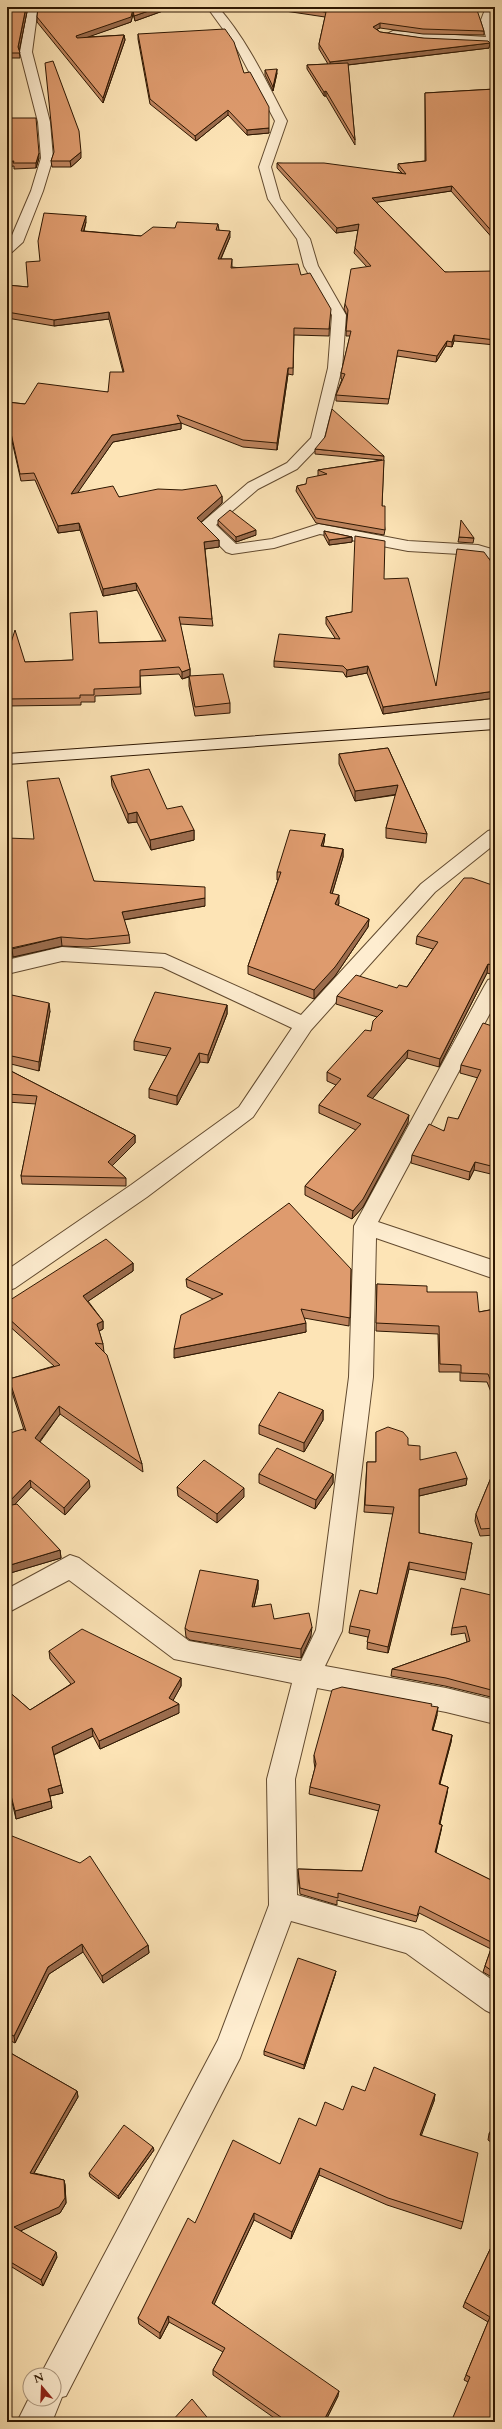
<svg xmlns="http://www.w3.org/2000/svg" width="502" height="2429" viewBox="0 0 502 2429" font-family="Cardo,serif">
<rect width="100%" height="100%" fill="#fde4b6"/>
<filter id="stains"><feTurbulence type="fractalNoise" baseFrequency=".005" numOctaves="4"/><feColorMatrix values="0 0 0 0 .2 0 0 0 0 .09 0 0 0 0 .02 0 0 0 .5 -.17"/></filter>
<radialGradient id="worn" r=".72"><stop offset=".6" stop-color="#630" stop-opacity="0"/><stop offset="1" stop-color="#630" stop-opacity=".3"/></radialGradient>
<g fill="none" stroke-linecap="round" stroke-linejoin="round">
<g stroke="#624a2f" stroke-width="2">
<g id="street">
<polygon points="28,7 38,7 32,52 50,122 53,158 43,191 23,242 12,252 7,253 7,243 10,240 31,191 41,158 38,122 20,52"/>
<path d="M207,7h11c30,34 48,74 69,114l-16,46 9,32 30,40 8,27 28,49 -4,53 -19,74 -26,27 -39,20 -42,36 20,19 36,-5 47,-15 89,17 70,4 17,5v10l-18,-5 -69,-4 -88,-17 -46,14 -42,6 -6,-2 -27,-27 49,-42 39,-20 24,-25 17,-70 4,-53 -28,-49 -7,-27 -29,-40 -9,-32 16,-46 -39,-74z"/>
<polygon points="486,7 495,7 491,20 495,30 495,49 491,48 489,44 393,37 387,34 393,31 486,37 481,20"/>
<polygon points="495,829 495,844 435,892 311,1030 253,1117 147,1197 15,1288 7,1291 7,1270 131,1185 239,1107 292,1028 162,967 62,961 7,974 7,960 62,947 165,954 301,1015 421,884 488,831"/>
<polygon points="495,978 495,1004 378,1222 495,1261 495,1279 376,1238 373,1377 342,1631 325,1666 446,1688 495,1700 495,1724 446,1712 317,1688 295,1779 297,1895 423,1931 495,1982 495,2015 485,2010 406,1953 291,1921 240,2058 66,2396 62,2397 52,2422 17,2422 30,2396 30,2399 54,2399 54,2375 41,2375 42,2372 218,2040 269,1905 267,1779 292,1683 174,1659 69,1580 7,1613 7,1589 70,1555 79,1558 189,1641 301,1661 316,1630 349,1377 354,1226 485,985 488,980"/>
</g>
</g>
<g stroke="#2e1702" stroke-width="2">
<polygon id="secondary" points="495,719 495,729 7,764 7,754"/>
</g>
<use href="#street" fill="#feedd0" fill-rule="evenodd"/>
<use href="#secondary" fill="#feedd0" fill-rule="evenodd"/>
</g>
<g fill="#bf855f" stroke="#2e1702">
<polygon points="7,7 28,7 19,50 20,58 7,58"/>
<polygon points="38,7 174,7 135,21 133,14 131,22 87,37 124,35 125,40 103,103 37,22 37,17"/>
<polygon points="285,7 484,31 484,35 423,34 380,28 377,29 380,32 489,48 348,65 355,140 355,145 326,96 324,96 307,69 307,65 328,64 319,49 319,44 325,17 285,11"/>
<polygon points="138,34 244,73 269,133 247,135 228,115 196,141 150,104 138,39"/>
<polygon points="265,70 277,73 273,91 265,75"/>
<polygon points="495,89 495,241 451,191 376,202 445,272 495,277 495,345 454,341 452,347 446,346 436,362 397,356 388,404 336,401 336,395 342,379 341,379 341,373 350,336 346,336 347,315 344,309 345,304 367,267 354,253 355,248 358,230 336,233 277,168 277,163 402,173 398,169 398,164 425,161 425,93"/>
<polygon points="7,118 39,158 36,168 14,169 14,166 7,167"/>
<polygon points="54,153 81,158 71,167 52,167 51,161"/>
<polygon points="86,222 84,231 141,236 175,228 218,224 219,230 230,237 221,259 232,259 232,267 301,275 330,315 329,336 294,335 293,375 288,374 277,450 243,447 181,423 181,429 113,442 77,493 119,497 222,496 222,503 201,522 219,540 219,547 205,549 212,619 213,626 180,624 190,669 190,676 230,703 230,713 195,716 189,686 189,677 182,679 179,674 140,676 141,694 95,696 95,702 81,702 81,705 7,706 7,655 25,662 73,660 99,643 163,641 137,590 103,596 80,530 58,533 35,480 21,481 7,419 7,402 25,404 108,392 123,372 109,319 54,326 7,318 7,285 28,287 40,261"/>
<polygon points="315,449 384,456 382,506 385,530 384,535 316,523 296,491 297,486 306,484 318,476 318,470 382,460 315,454"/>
<polygon points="218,520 256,535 236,542 218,525"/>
<polygon points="324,531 352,537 352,542 329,545 324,536"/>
<polygon points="459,537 474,538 473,543 458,542"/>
<polygon points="495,567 495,698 383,714 367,673 346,677 343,672 274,667 274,661 335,638 326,624 326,617 352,612 384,579 436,686"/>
<polygon points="495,742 495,757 492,750 493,743"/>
<polygon points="388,748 427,834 426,843 386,838 386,828 396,795 355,801 339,764 339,754"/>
<polygon points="111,776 167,809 194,830 194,840 151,850 137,822 128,823 112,786"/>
<polygon points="325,834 324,842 323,846 343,849 343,857 332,894 339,903 338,906 369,919 368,927 335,976 314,999 248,974 248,966 278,880 277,880 277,872"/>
<polygon points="7,838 94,881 205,906 124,920 129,935 130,943 88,947 62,946 13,957 7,958"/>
<polygon points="495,886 495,975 487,973 439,1067 407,1058 372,1099 408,1123 363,1207 352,1219 305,1195 305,1186 356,1130 319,1113 319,1105 336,1085 327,1081 327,1072 371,1031 377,1017 336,1004 337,996 407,987 433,949 416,944 417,936"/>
<polygon points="7,994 50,1011 39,1071 7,1063"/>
<polygon points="227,1005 227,1014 208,1063 200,1062 177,1105 149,1098 149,1089 167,1056 134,1050 134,1041"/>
<polygon points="495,1027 495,1175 474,1170 469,1180 411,1163 412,1155 458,1119 478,1078 460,1073 461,1065"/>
<polygon points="7,1069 135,1135 135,1143 112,1166 126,1178 126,1186 22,1184 21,1176 36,1104 7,1102"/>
<polygon points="133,1263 133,1271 88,1301 103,1321 103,1329 99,1331 103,1344 104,1352 142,1464 143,1472 60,1414 40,1442 90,1487 65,1515 31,1487 15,1504 60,1550 61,1558 7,1574 7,1434 24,1430 10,1386 9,1379 54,1366 7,1324 7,1302"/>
<polygon points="351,1269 349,1326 304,1318 306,1332 174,1358 213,1299 187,1287 186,1279"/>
<polygon points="377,1284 427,1292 479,1312 495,1309 495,1402 487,1382 460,1381 460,1372 439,1372 438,1334 376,1331"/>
<polygon points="323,1410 323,1420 304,1452 259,1434 259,1425"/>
<polygon points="376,1432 408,1445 420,1460 467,1478 466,1485 419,1496 419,1533 472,1543 465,1580 409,1569 388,1653 367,1649 368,1637 349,1633 350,1626 377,1594 393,1514 364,1512 367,1462 376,1462"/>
<polygon points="495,1468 495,1535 480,1536 475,1521 476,1514"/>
<polygon points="259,1474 333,1474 333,1483 315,1509 259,1483"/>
<polygon points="177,1487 244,1497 217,1523 178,1496"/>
<polygon points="258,1580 258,1589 254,1607 274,1619 311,1636 301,1658 190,1640 186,1637 185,1628"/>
<polygon points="495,1596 495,1698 445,1686 391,1676 392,1669 467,1642 465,1633 451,1635 452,1628"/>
<polygon points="49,1651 181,1678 181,1686 173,1700 179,1713 100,1749 93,1736 54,1755 63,1793 50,1796 52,1808 16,1819 7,1781 7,1690 30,1710 71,1684 50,1659"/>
<polygon points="431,1706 437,1715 433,1730 452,1735 451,1742 440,1784 448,1787 440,1824 442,1825 436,1853 495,1882 495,1979 483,1972 485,1966 491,1949 419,1913 416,1922 337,1900 337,1905 300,1894 298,1876 298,1869 362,1871 379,1811 309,1794 310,1787 315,1768 314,1762 314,1755"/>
<polygon points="7,1834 148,1945 149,1953 103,1983 83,1952 49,1974 15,2043 7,2039"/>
<polygon points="335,1975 304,2069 264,2055 264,2051"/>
<polygon points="7,2051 77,2091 78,2097 34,2173 64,2180 65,2185 66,2203 60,2213 20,2231 57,2257 43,2286 7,2264"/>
<polygon points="365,2091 435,2094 434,2101 421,2135 463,2222 461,2229 387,2205 319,2175 291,2239 254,2220 214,2304 338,2396 325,2422 280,2422 213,2375 213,2370 223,2352 169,2322 160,2339 139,2324 138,2318 195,2223 280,2164 316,2126 343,2110"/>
<polygon points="495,2123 495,2145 488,2140 489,2134"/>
<polygon points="154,2150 119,2199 90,2177 89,2173"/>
<polygon points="495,2239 495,2422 468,2382 464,2380 488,2322 463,2307 465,2302"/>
</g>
<g fill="#9b6c4d" stroke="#2e1702">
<polygon points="26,7 28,7 19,52 18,47"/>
<polygon points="160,7 174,7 135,21 134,16"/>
<polygon points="133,9 133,14 131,22 77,41 76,36"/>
<polygon points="380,23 380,28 373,31 373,27"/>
<polygon points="124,35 125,40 103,103 103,98"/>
<polygon points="490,43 489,48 330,67 330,62"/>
<polygon points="277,69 277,73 273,91 273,87"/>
<polygon points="326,91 326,96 324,96 324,92"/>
<polygon points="228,110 228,115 196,141 195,136"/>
<polygon points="269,128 269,133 247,135 247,130"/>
<polygon points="81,152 81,158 71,167 70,161"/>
<polygon points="39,153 39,158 36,168 36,163"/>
<polygon points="452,186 451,191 372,203 372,198"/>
<polygon points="86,216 86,222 82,237 81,231"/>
<polygon points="359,224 359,230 336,233 337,228"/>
<polygon points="230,231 230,237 218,265 218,259"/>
<polygon points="109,312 109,319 54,326 54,320"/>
<polygon points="454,335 454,341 452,347 452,342"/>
<polygon points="447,341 446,346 436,362 437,356"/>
<polygon points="288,368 288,374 277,450 277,443"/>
<polygon points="181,423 181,429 113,442 72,501 71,494 112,435"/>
<polygon points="222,496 222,503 198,525 197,518"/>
<polygon points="79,523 80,530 58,533 58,526"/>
<polygon points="256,530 256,535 236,542 236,537"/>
<polygon points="352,537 352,542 329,545 329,540"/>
<polygon points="219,540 219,547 204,549 204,542"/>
<polygon points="136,583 137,590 103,596 103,589"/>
<polygon points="368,666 367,673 346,677 347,670"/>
<polygon points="190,669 190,676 182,679 182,672"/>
<polygon points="495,691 495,698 383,714 383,707"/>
<polygon points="398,785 398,794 355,801 355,791"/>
<polygon points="137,812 137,822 128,823 128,814"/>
<polygon points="194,830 194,840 151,850 150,840"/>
<polygon points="325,834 324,842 321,854 321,846"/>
<polygon points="343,849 343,857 330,901 330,893"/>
<polygon points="339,895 339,903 334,912 335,904"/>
<polygon points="205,898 205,906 122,920 122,912"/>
<polygon points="369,919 368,927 335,976 314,999 314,990"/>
<polygon points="61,937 62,946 13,957 12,949"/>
<polygon points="488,964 487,973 439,1067 440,1059"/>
<polygon points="49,1003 50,1011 39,1071 39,1062"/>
<polygon points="227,1005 227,1014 208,1063 208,1055"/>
<polygon points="408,1050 407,1058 367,1105 367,1096"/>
<polygon points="199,1053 200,1062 177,1105 177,1096"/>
<polygon points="409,1115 408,1123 363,1207 352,1219 353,1211"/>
<polygon points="135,1135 135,1143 108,1170 108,1162"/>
<polygon points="475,1162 474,1170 469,1180 470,1172"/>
<polygon points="133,1263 133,1271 84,1304 83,1296"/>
<polygon points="103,1321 103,1329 97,1332 97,1324"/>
<polygon points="306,1323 306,1332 174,1358 174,1349"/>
<polygon points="59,1406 60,1414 36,1446 35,1438"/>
<polygon points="323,1410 323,1420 304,1452 304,1443"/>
<polygon points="333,1474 333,1483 315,1509 316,1500"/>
<polygon points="467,1478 466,1485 419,1496 419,1489"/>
<polygon points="30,1480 31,1487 7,1513 7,1504"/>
<polygon points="89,1480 90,1487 65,1515 64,1508"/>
<polygon points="244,1488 244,1497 217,1523 217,1514"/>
<polygon points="60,1550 61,1558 7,1574 7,1566"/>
<polygon points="409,1562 409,1569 388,1653 388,1647"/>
<polygon points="258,1580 258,1589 252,1616 252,1607"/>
<polygon points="312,1627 311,1636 301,1658 301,1649"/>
<polygon points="181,1678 181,1686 170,1706 169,1698"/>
<polygon points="179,1704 179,1713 100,1749 99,1741"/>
<polygon points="438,1707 437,1715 431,1737 432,1730"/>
<polygon points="92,1728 93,1736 53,1755 52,1747"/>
<polygon points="452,1735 451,1742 438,1790 439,1784"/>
<polygon points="61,1785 63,1793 50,1796 48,1789"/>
<polygon points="448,1787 447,1794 438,1831 439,1824"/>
<polygon points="51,1801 52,1808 16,1819 15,1811"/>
<polygon points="442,1825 441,1831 434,1859 435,1852"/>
<polygon points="82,1944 83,1952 49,1974 15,2043 14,2036 48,1967"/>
<polygon points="148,1945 149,1953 103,1983 102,1976"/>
<polygon points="336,1971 335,1975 304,2069 304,2065"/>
<polygon points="77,2091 78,2097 31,2178 30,2173"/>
<polygon points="435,2094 434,2101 419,2142 420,2135"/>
<polygon points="153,2147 154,2150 119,2199 118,2196"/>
<polygon points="320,2168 319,2175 291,2239 292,2232"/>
<polygon points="64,2180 65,2185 66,2203 60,2213 16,2233 14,2227"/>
<polygon points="254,2213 254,2220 212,2309 212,2303"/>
<polygon points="56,2252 57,2257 43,2286 41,2280"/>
<polygon points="168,2316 169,2322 160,2339 160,2333"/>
<polygon points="339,2391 338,2396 325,2422 323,2422"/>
</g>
<g fill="#de9b6e" stroke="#2e1702">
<polygon points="7,7 26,7 18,47 20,53 7,53"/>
<polygon points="38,7 160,7 134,16 133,9 131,17 76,36 77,38 124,35 103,98 37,17"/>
<polygon points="287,7 476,7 484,31 423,29 380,23 373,27 380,32 423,38 488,41 490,43 330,62 319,44 326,12"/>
<polygon points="225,29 234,42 244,73 250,72 269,107 269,128 247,130 228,110 195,136 150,99 138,34"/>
<polygon points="53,61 79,131 81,152 70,161 51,161 54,152 45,63"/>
<polygon points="348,63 355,140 326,91 324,92 307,65"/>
<polygon points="277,69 273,87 265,70"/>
<polygon points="495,89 495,235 452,186 372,198 445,272 493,271 495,277 495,340 454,335 452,342 447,341 437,356 398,350 389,399 336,395 345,374 341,373 351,331 346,331 348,310 345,304 351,269 371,266 355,248 359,224 337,228 277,163 324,163 406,174 398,164 426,161 425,93"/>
<polygon points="7,118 36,118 39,153 36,163 13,163 14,161 7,162"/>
<polygon points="44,213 86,216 81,231 141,236 153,227 175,228 177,222 218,224 216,230 230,231 218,259 232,259 231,268 298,264 301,275 310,273 331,309 329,329 294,328 293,368 288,368 277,443 243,440 177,415 181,423 112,435 71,494 113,486 119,497 158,489 182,490 216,485 222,496 197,518 219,540 204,542 212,619 179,617 190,669 182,672 179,667 140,670 140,687 94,689 94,695 80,695 80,698 7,699 7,655 15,630 25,662 73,660 70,613 97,611 99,643 166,641 136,583 103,589 79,523 58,526 34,473 20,474 7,415 7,402 25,404 38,383 108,392 110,372 124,372 109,312 54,320 7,312 7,285 28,287 26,262 40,261 38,241"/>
<polygon points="332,409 384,456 315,449 325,437"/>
<polygon points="384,460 382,506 385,506 385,530 316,518 297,486 306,484 307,478 327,474 318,470"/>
<polygon points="230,510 256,530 236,537 218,520"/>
<polygon points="461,520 474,538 459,537"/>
<polygon points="324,531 352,537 329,540"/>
<polygon points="355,536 385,541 384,579 408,578 436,686 457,549 484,552 495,567 495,691 383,707 368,666 347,670 343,666 274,661 279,634 340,639 326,617 352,612"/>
<polygon points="223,674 230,703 195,707 189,676"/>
<polygon points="388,748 427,834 386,828 398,785 355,791 339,754"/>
<polygon points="149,769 167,809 182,806 194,830 150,840 137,812 128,814 111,776"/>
<polygon points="59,778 94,881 205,887 205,898 122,912 129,935 87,939 61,937 7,949 7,838 34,839 27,781"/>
<polygon points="290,830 325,834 321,846 343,849 330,893 339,895 335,904 369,919 335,967 314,990 248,966 281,872 277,872"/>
<polygon points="464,878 472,878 495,886 495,966 488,964 440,1059 408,1050 367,1096 409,1115 363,1199 353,1211 305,1186 361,1124 319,1105 341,1079 327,1072 365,1030 371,1031 373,1021 383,1011 337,996 356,975 397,988 399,985 407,987 438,942 417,936"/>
<polygon points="155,992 227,1005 208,1055 199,1053 177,1096 149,1089 171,1048 134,1041"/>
<polygon points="7,994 49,1003 39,1062 7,1055"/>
<polygon points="483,1023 495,1027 495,1167 475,1162 470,1172 412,1155 429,1124 444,1131 448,1117 458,1119 481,1070 461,1065"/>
<polygon points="7,1069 135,1135 108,1162 126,1178 21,1176 37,1096 7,1094"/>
<polygon points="289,1203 351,1269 350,1318 301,1309 306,1323 174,1349 181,1315 223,1294 186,1279"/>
<polygon points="106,1239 133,1263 83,1296 103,1321 97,1324 103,1344 95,1343 107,1355 142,1464 59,1406 35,1438 89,1480 64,1508 30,1480 7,1504 7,1434 23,1429 26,1431 9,1379 60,1365 7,1317 7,1302"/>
<polygon points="377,1284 427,1286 427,1292 477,1292 479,1312 495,1309 495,1392 488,1374 461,1373 461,1365 440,1364 439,1326 376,1323"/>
<polygon points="279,1392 323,1410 304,1443 259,1425"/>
<polygon points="388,1427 403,1432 408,1438 408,1445 420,1446 420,1460 456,1452 467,1478 419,1489 419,1533 472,1543 466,1573 409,1562 388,1647 367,1642 370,1630 350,1626 360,1590 377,1594 394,1507 365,1505 367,1462 376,1462 376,1432"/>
<polygon points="277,1448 333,1474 316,1500 259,1474"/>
<polygon points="204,1460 244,1488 217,1514 177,1487"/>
<polygon points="495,1468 495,1528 481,1529 476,1514"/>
<polygon points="17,1504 60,1550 7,1566 7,1506"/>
<polygon points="200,1570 258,1580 252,1607 271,1604 274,1619 309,1613 312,1627 301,1649 189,1631 185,1628"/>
<polygon points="461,1588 495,1596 495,1691 446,1678 392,1669 470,1641 466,1626 452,1628"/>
<polygon points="82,1629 181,1678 169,1698 179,1704 99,1741 92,1728 52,1747 61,1785 48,1789 51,1801 15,1811 7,1780 7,1690 30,1710 75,1682 49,1651"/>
<polygon points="342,1687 432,1704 431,1706 438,1707 432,1730 452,1735 439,1784 448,1787 439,1824 442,1825 435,1852 495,1882 495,1973 485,1966 493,1943 420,1906 417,1916 338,1893 338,1898 300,1888 298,1869 362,1871 380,1805 310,1787 316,1764 314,1755 332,1690"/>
<polygon points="7,1834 80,1863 90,1856 148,1945 102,1976 82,1944 48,1967 14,2036 7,2033"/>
<polygon points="298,1958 336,1971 304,2065 264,2051"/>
<polygon points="7,2051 77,2091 30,2173 64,2180 65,2198 59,2207 14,2227 56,2252 41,2280 7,2260"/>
<polygon points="374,2067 435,2094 420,2135 478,2153 463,2222 388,2198 320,2168 292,2232 254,2213 212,2303 339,2391 323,2422 288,2422 213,2370 225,2348 168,2316 160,2333 138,2318 188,2218 195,2223 233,2140 280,2164 299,2118 316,2126 325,2102 343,2110 352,2086 365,2091"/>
<polygon points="495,2123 495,2137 489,2134"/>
<polygon points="124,2125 153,2147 118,2196 89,2173"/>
<polygon points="495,2239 495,2422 451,2422 470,2377 466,2375 490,2317 465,2302"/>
<polygon points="192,2399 211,2422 171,2422"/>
</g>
<rect width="502" height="2429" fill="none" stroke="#fde4b6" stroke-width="24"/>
<rect x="8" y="8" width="486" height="2413" fill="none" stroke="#2e1702" stroke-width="2"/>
<rect x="12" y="12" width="478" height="2405" fill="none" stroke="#2e1702"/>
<g transform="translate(42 2387) rotate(341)"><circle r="19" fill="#feedd0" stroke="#ab977e"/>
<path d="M0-3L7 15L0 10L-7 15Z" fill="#8f2418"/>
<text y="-6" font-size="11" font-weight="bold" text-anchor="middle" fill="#2e1702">N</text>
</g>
<rect width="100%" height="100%" filter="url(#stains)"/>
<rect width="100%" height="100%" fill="url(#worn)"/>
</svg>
